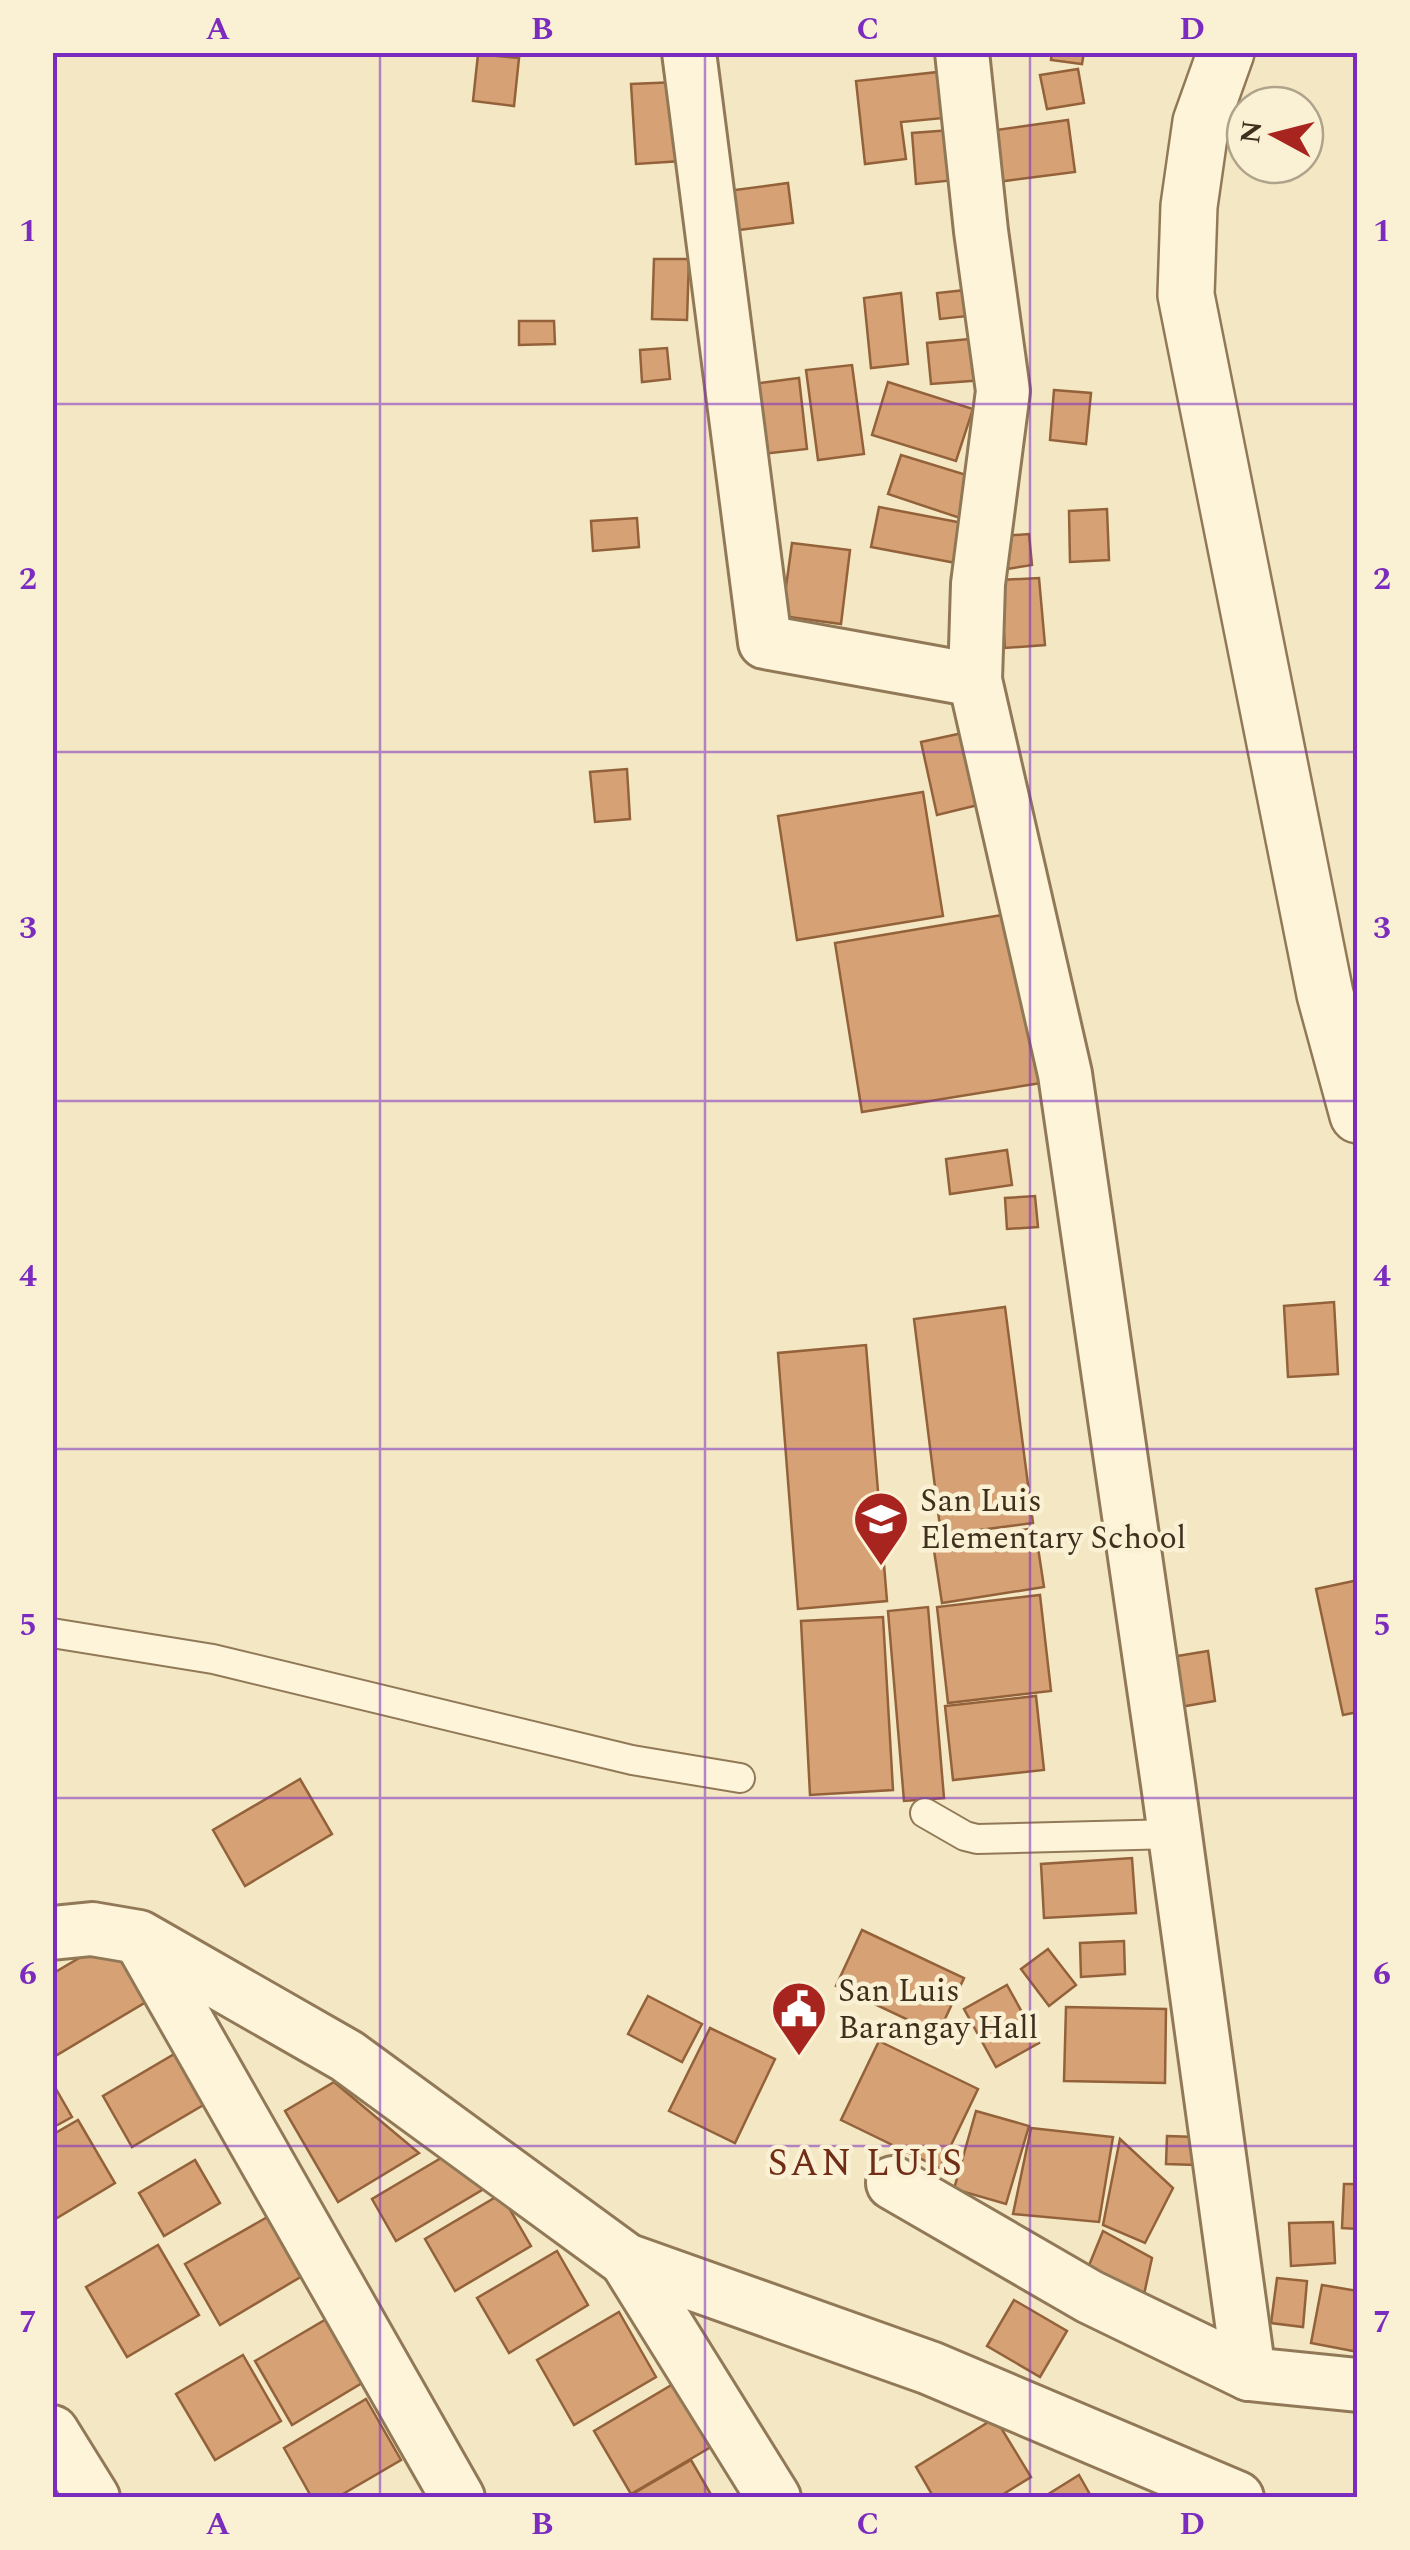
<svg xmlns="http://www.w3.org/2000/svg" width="1410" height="2550" viewBox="0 0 1410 2550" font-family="Spectral,serif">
<rect width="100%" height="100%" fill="#f4e8c4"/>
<g fill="#d6a275" stroke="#93623a" stroke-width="2.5">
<polygon points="1052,52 1084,52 1082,64 1051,60"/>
<polygon points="478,54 519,58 514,106 473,101"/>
<polygon points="1078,69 1084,103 1047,109 1040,75"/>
<polygon points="938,72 944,118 901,122 906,159 865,164 856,81"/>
<polygon points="677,82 682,161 636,164 631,84"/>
<polygon points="1068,120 1075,172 997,182 989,131"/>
<polygon points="951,130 956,180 916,184 912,133"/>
<polygon points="788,183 793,223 731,231 727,191"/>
<polygon points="654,259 689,259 687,320 652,319"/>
<polygon points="966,290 968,316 940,319 937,293"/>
<polygon points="901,293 908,364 871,368 864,298"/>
<polygon points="519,321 554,321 555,344 519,345"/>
<polygon points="980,338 984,380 931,384 927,343"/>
<polygon points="667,348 670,379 642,382 640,350"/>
<polygon points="852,365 864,454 818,460 806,370"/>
<polygon points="799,378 807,449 761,454 753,384"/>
<polygon points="888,382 973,409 956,461 872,435"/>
<polygon points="1054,390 1091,393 1086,444 1050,440"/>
<polygon points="901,455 973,477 960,518 888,494"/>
<polygon points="879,507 968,524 961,564 871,547"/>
<polygon points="1107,509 1109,560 1070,562 1069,511"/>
<polygon points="637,518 639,547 593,551 591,521"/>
<polygon points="1029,534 1032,565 1007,569 1003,536"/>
<polygon points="792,543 850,550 841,624 782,616"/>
<polygon points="1039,578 1045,645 1005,648 1000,580"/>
<polygon points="967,732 982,804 937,815 921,742"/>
<polygon points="627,769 630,819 595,822 590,772"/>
<polygon points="923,792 943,916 797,940 778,816"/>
<polygon points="1014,913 1041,1083 862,1112 835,943"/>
<polygon points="1007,1150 1012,1185 950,1194 946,1159"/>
<polygon points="1035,1196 1038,1227 1007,1229 1005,1198"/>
<polygon points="1334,1302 1338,1374 1288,1377 1284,1306"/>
<polygon points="1005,1307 1033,1523 941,1535 914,1319"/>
<polygon points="866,1345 887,1601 798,1609 778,1353"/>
<polygon points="1035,1528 1044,1587 942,1603 933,1544"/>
<polygon points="1358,1580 1358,1712 1343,1715 1316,1589"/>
<polygon points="1040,1595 1051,1691 948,1703 937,1607"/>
<polygon points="928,1607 944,1798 904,1801 888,1611"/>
<polygon points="883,1617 893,1790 810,1795 801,1621"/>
<polygon points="1208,1651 1215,1701 1174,1708 1165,1658"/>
<polygon points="1036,1696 1044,1770 953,1780 945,1706"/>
<polygon points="300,1779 332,1834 245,1886 213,1830"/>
<polygon points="1132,1858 1136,1913 1044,1918 1041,1864"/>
<polygon points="862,1930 964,1978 938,2034 836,1986"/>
<polygon points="110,1940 146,2002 57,2055 52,2048 52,1974"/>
<polygon points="1124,1941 1125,1974 1081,1977 1080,1943"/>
<polygon points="1048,1949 1076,1985 1049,2006 1021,1969"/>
<polygon points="1007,1985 1039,2043 996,2067 964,2009"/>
<polygon points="648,1996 702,2024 682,2062 628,2034"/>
<polygon points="1066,2007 1166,2009 1165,2083 1064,2081"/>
<polygon points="710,2028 775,2059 735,2143 669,2111"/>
<polygon points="879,2041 978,2089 940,2168 841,2120"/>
<polygon points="193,2043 222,2094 132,2147 103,2096"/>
<polygon points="52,2082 72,2117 52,2128"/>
<polygon points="334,2082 419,2153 338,2202 285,2111"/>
<polygon points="976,2111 1029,2126 1006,2204 954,2189"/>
<polygon points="78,2120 115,2183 52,2221 52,2135"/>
<polygon points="1031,2128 1113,2137 1099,2222 1013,2214"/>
<polygon points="1167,2136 1196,2137 1196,2165 1166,2164"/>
<polygon points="1120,2139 1173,2188 1145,2243 1103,2225"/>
<polygon points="458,2148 482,2190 396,2241 372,2199"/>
<polygon points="195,2160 220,2203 164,2236 139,2193"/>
<polygon points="1344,2184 1358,2184 1358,2229 1342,2228"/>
<polygon points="501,2194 531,2246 455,2291 425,2239"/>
<polygon points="285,2207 319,2266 220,2325 185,2264"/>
<polygon points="1333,2222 1335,2263 1291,2266 1289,2223"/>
<polygon points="1103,2231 1152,2258 1143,2299 1085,2275"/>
<polygon points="158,2245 199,2315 127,2357 86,2287"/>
<polygon points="557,2251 588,2305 509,2353 477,2298"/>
<polygon points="1277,2278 1307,2281 1303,2327 1271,2323"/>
<polygon points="1322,2285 1358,2291 1358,2352 1311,2343"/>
<polygon points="1014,2300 1067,2331 1040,2377 987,2346"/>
<polygon points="340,2311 377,2374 292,2425 255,2361"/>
<polygon points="619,2312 656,2377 574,2425 537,2360"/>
<polygon points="243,2355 281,2421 215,2460 176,2394"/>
<polygon points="685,2377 721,2441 631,2494 594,2431"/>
<polygon points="366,2399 401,2460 336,2498 312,2498 284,2448"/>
<polygon points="995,2418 1031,2477 997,2498 934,2498 916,2467"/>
<polygon points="691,2460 713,2498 633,2498 631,2495"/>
<polygon points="1079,2475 1092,2498 1042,2498"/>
</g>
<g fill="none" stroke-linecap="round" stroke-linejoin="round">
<g stroke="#917957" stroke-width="32">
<g id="service">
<polyline points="52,1633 213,1659 632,1760 740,1778"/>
<polyline points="925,1813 965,1836 977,1839 1175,1834"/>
</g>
</g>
<g stroke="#917957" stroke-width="58">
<g id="minor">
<polyline points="689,52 765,642 975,680"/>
<polyline points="962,52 981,231 1003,391 978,584 975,680 1065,1074 1168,1784 1249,2374"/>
<polyline points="52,1933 92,1929 139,1937 347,2056 626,2260 930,2368 1237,2498"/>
<polyline points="140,1939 458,2498"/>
<polyline points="893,2183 1090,2297 1249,2374 1358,2385"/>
<polyline points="626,2260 774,2498"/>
<polyline points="52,2432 93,2498"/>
</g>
</g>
<g stroke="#917957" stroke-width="60">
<polyline id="tertiary" points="1226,52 1201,122 1189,206 1186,295 1325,994 1358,1115"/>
</g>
<use href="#service" stroke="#fdf4d9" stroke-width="28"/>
<use href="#minor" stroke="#fdf4d9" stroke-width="52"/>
<use href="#tertiary" stroke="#fdf4d9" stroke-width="55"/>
</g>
<path fill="none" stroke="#7b2cbf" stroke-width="2.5" stroke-opacity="0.55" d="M380,52v2446M705,52v2446M1030,52v2446M52,404h1306M52,752h1306M52,1101h1306M52,1449h1306M52,1798h1306M52,2146h1306"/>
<defs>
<g id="school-pin" transform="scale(2.875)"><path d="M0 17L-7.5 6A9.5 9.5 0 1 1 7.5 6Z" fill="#a8251f" stroke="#faf1d5"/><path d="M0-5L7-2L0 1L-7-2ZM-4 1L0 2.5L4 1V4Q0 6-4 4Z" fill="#fff"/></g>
<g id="civic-pin" transform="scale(2.875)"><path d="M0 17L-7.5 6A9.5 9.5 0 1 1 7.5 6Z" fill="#a8251f" stroke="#faf1d5"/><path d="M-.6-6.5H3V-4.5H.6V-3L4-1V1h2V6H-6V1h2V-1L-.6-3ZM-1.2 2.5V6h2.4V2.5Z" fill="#fff"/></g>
</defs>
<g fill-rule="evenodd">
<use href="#school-pin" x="881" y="1519"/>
<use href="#civic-pin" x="799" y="2009"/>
</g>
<g text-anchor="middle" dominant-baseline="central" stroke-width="9" stroke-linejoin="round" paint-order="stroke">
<g font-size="32" fill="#3f2f1d" stroke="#faf1d5" text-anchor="start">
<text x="920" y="1501">San Luis<tspan x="920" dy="37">Elementary School</tspan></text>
<text x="838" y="1991">San Luis<tspan x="838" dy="37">Barangay Hall</tspan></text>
</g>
<g font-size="38" letter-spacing="2.5" fill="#712e17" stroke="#faf1d5">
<text x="866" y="2164">SAN LUIS</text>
</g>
</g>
<rect width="1410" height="2550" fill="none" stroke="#faf1d5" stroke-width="110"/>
<g transform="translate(1275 135) rotate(277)"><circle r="48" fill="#faf1d5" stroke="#afa38b" stroke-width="2.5"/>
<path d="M0-8L18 38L0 25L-18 38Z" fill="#a8251f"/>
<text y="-15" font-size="28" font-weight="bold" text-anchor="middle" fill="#3f2f1d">N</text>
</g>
<rect x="55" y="55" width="1300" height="2440" fill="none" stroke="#7b2cbf" stroke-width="4"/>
<g font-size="32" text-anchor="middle" font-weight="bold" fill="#7b2cbf">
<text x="218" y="39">A</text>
<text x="542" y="39">B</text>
<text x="868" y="39">C</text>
<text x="1192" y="39">D</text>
<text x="28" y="241">1</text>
<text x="1382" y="241">1</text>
<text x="28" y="589">2</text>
<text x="1382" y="589">2</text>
<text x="28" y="938">3</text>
<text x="1382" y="938">3</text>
<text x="28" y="1286">4</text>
<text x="1382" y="1286">4</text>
<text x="28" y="1635">5</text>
<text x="1382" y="1635">5</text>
<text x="28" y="1984">6</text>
<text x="1382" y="1984">6</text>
<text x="28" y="2332">7</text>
<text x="1382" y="2332">7</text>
<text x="218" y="2534">A</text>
<text x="542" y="2534">B</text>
<text x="868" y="2534">C</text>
<text x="1192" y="2534">D</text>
</g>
</svg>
